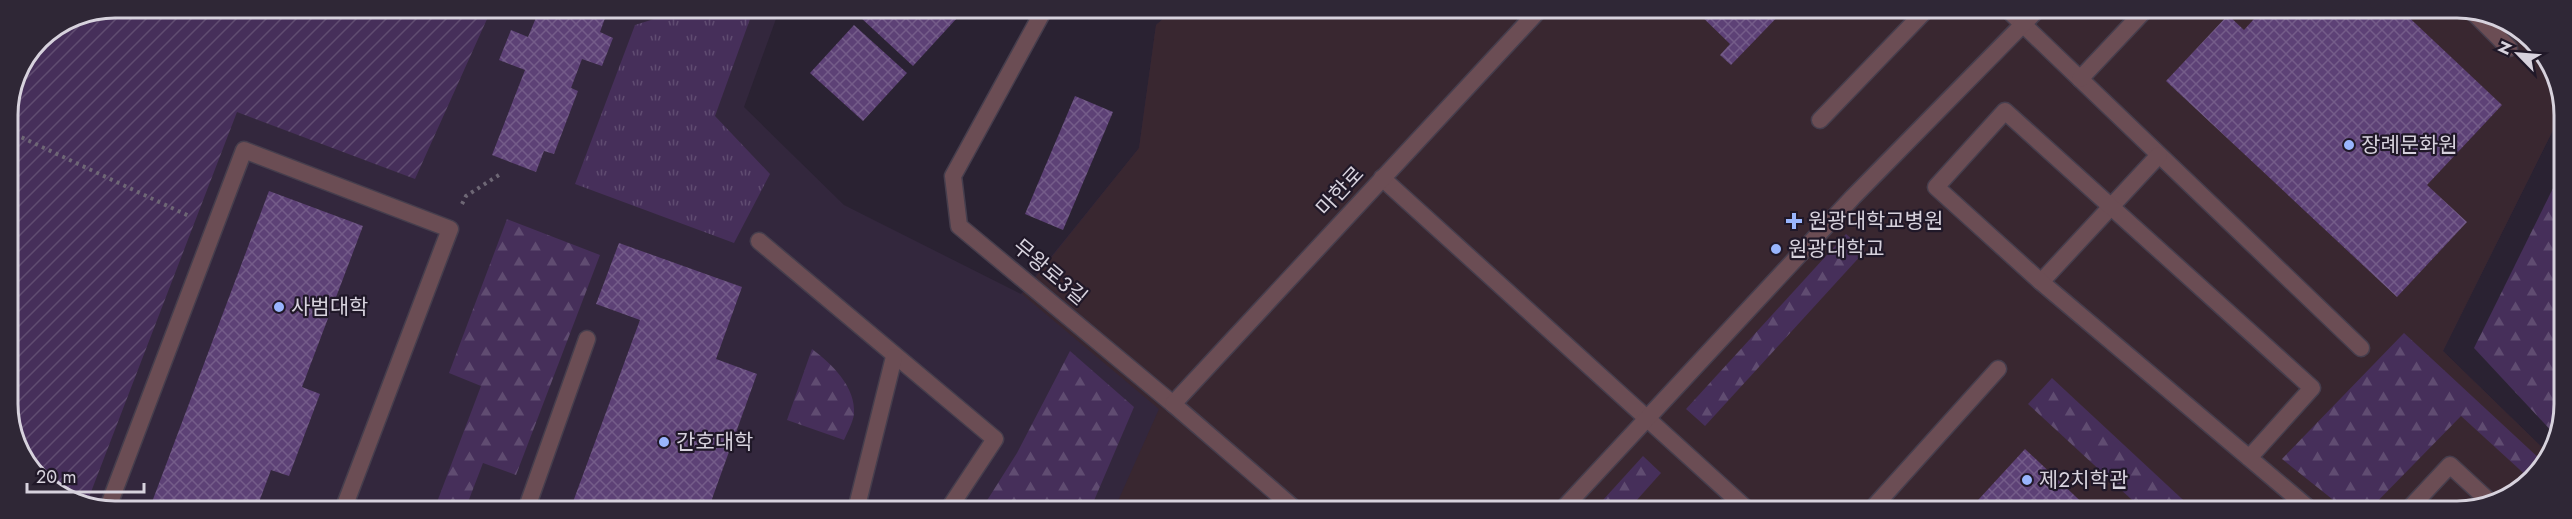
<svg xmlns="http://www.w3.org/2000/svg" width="2572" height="519" viewBox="0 0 2572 519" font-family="Jost,'Noto Sans KR',sans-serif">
<defs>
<pattern id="grass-tufts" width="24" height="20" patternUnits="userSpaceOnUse" patternTransform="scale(1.5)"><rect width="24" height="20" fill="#462f5a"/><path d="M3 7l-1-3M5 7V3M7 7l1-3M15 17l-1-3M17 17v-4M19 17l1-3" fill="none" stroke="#604c71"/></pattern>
<pattern id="forest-firs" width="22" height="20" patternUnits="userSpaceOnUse" patternTransform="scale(1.5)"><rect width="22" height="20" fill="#462f5a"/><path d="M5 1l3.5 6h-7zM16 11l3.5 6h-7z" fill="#604c71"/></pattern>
<pattern id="garden-furrows" width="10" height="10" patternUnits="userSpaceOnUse" patternTransform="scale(1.5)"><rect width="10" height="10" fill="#462f5a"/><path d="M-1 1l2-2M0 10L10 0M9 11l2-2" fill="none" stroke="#604c71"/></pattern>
<pattern id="building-cross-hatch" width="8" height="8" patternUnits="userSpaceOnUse" patternTransform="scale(1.5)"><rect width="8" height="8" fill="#5d4176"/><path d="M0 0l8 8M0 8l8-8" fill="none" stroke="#745c89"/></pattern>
</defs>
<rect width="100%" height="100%" fill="#2a2232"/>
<polygon fill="#33273d" points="115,8 780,8 744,107 844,205 1021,294 1139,148 1156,25 1175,8 2533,39 2562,93 2562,112 2443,351 2547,452 2528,485 2464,511 94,510 39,480 10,426 8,108 39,39 74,16"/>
<polygon fill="#392730" points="1175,8 2478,9 2533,39 2562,93 2562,112 2443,351 2547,452 2528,485 2464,511 1114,510 1159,409 1022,294 1139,148 1156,25"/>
<polygon fill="url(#grass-tufts)" points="689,8 754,8 715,116 770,174 734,243 575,184 635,25"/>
<g fill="url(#forest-firs)">
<polygon points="2562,170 2563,425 2556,436 2474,348"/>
<polygon points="507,219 600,255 516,475 483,463 465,510 434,510 481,386 449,373"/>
<polygon points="1846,234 1865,251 1705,426 1686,409"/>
<polygon points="2404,333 2542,461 2531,480 2461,416 2368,511 2347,511 2282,459"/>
<path d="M812,349c20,15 44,38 42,65 -1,8 -7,19 -10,26l-57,-20z"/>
<polygon points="1070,351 1134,407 1090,510 981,510 1017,453"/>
<polygon points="2052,378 2195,511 2144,511 2028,404"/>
<polygon points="1643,456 1661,473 1627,511 1593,511"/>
</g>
<polygon fill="url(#garden-furrows)" points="115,8 492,8 415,179 237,112 86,505 39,480 10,426 8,108 39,39 74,16"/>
<g fill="url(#building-cross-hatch)">
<polygon points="540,8 615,8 608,10 600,32 613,38 602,66 582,59 571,88 578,91 554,154 544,151 536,172 492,155 525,70 499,60 511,30 528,37"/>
<polygon points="868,8 946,8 957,18 913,66 860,17"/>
<polygon points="1694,9 1785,9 1731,65 1720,55 1730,44"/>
<polygon points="2263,9 2400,9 2502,105 2427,185 2467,222 2397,297 2166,81 2228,15 2244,30"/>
<polygon points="854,25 907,73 863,121 810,73"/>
<polygon points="1075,96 1113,112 1063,230 1025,214"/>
<polygon points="269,191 363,226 302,387 320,394 289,476 271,470 256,510 149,510"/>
<polygon points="619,243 742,287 716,359 757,374 708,510 570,510 640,320 596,304"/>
<polygon points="2025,449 2091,511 1968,511"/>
</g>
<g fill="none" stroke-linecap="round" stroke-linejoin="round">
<g stroke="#463e4d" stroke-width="19">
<g id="service">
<polyline points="1045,8 953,176 959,226 1173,404"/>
<polyline points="2007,9 2361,348"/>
<polyline points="2470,9 2509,48"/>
<polyline points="2080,79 2146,9"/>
<polyline points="1820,120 1927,9"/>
<polyline points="1382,178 1749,511"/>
<polyline points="759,241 995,439 948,510"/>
<polyline points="2041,282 2159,155"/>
<polyline points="2249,458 2312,388 2005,111 1936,187 2041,282 2312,511"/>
<polyline points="107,510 244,150 450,229 343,510"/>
<polyline points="526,510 587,339"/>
<polyline points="856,510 894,357"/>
<polyline points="1561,511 1853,197 2038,9"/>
<polyline points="1870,511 1998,369"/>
<polyline points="2407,511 2450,465 2489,501"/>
</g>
</g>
<g stroke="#463e4d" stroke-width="19">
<polyline id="minor" points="1296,510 1173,404 1540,9"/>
</g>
<g stroke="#6e6775" stroke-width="4" stroke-dasharray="3 4.5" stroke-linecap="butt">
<polyline points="8,131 189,216"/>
<polyline points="462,204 466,196 502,173"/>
</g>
<use href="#service" stroke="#6b4d54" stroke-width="16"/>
<use href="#minor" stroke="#6b4d54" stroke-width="16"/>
</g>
<g fill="#99b5fd" stroke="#201828" stroke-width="2">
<circle cx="2349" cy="145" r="6"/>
<path d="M1791 212h6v6h6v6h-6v6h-6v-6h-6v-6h6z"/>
<circle cx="1776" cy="249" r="6"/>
<circle cx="279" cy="307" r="6"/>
<circle cx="664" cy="442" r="6"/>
<circle cx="2027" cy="480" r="6"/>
</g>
<g text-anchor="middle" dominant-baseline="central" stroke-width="4.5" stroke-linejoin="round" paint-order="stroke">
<g font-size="21" fill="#d7d2dd" stroke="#201828" text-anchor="start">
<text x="2361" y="145">장례문화원</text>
<text x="1808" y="221">원광대학교병원</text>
<text x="1788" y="249">원광대학교</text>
<text x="291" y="307">사범대학</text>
<text x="676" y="442">간호대학</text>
<text x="2039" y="480">제2치학관</text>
</g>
<g font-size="21" fill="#d7d2dd" stroke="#201828">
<text transform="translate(1340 191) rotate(-47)">마한로</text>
<text transform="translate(1050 272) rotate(40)">무왕로3길</text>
</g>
</g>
<path d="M0 0H2572V519H0ZM115 18H2457A97 97 0 0 1 2554 115V404A97 97 0 0 1 2457 501H115A97 97 0 0 1 18 404V115A97 97 0 0 1 115 18Z" fill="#2f2736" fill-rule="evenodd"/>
<path fill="none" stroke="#d7d2dd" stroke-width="3" d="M115 18H2457A97 97 0 0 1 2554 115V404A97 97 0 0 1 2457 501H115A97 97 0 0 1 18 404V115A97 97 0 0 1 115 18Z"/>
<g transform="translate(2518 54) rotate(295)" stroke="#201828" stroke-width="4.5" paint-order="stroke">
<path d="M0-4.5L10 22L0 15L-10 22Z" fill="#d7d2dd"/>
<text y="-9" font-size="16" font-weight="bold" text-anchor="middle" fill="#d7d2dd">N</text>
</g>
<path d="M27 483v9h117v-9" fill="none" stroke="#d7d2dd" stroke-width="3"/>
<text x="36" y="483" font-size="18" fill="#d7d2dd" stroke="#201828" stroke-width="4.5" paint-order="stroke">20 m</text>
</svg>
